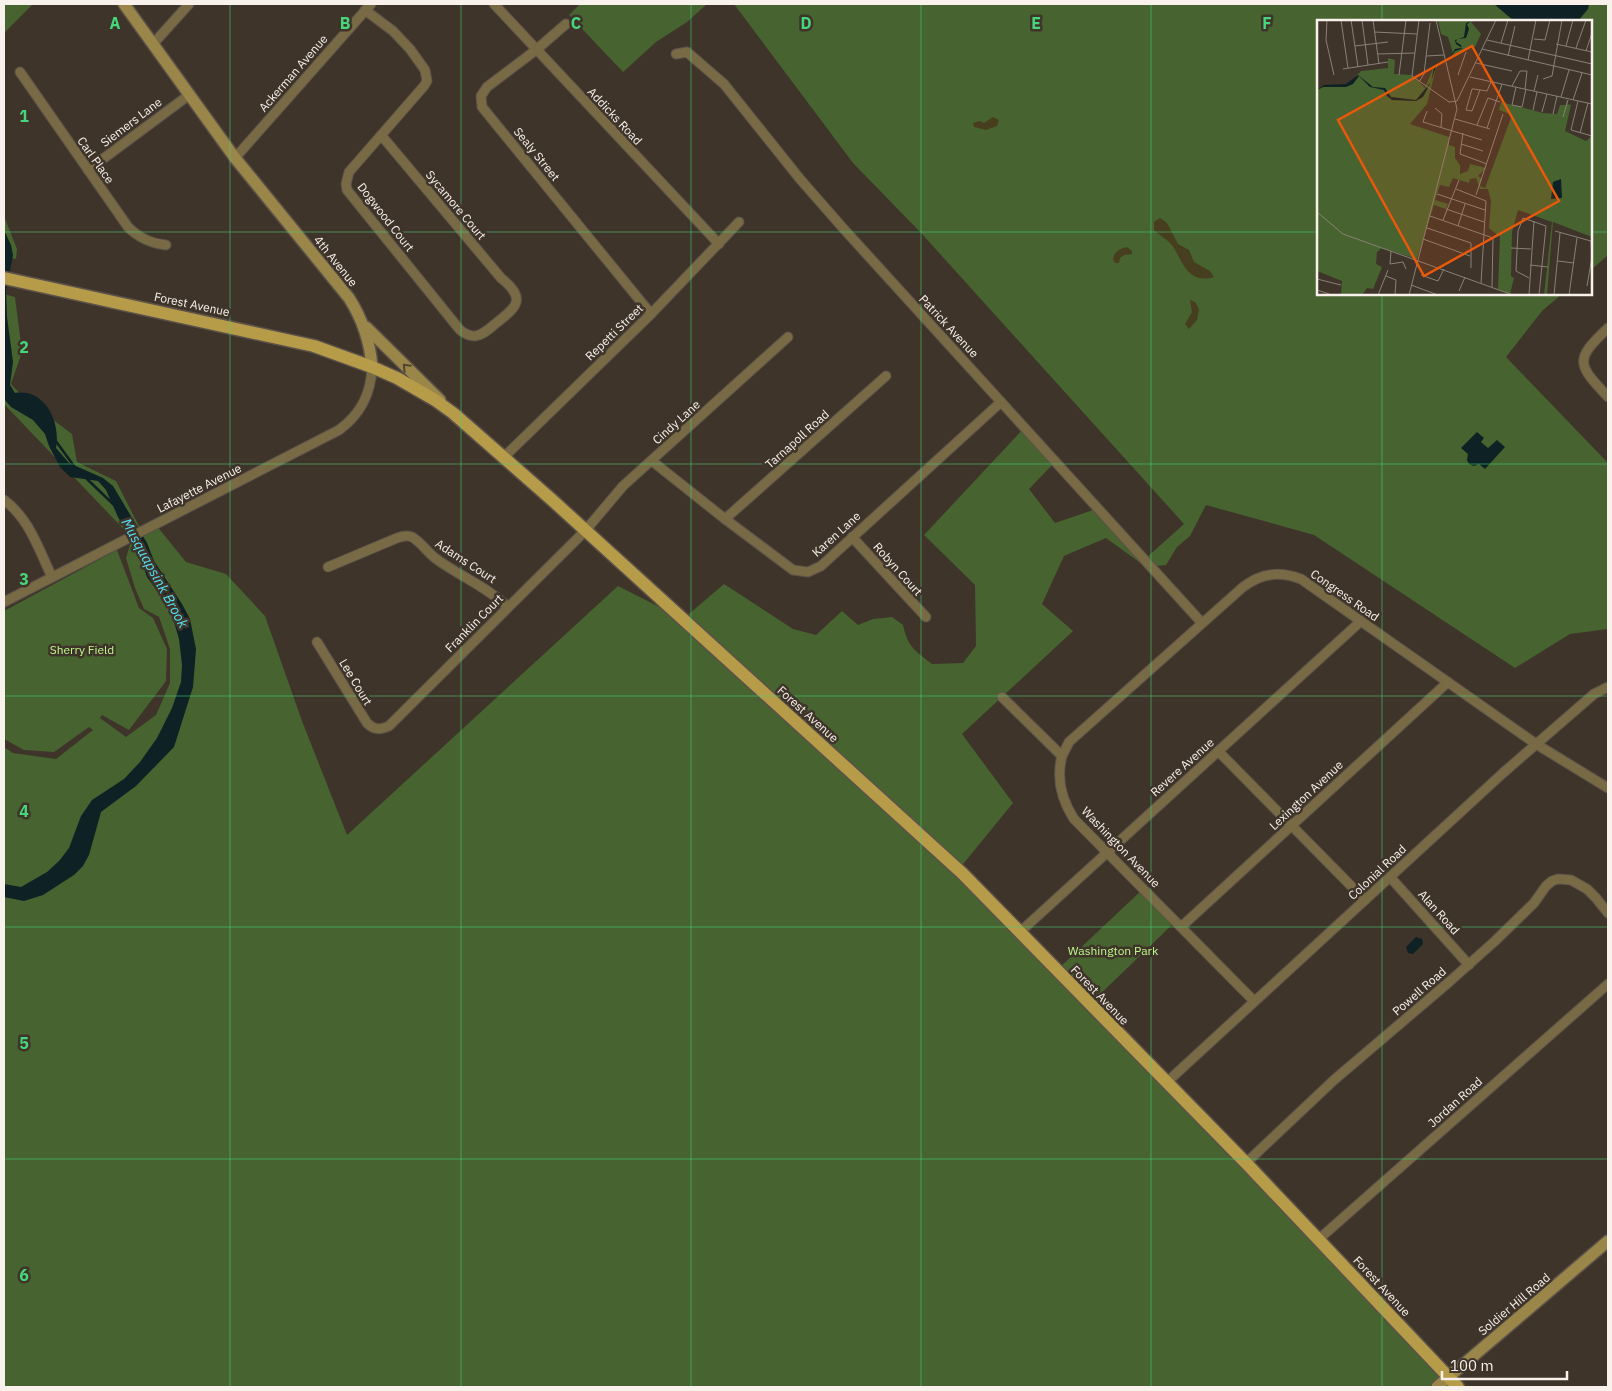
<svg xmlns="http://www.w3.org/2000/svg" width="1612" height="1391" viewBox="0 0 1612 1391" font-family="'IBM Plex Sans',sans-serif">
<rect width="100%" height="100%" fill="#3e342a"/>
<g fill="#47632f">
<polygon points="4,4 31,4 32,5 4,33"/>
<polygon points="580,4 707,4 687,22 656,42 623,72 569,15"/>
<path d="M734,4h874v251l-17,15v-249h-273v273h244l-20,17 -36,46 102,106v166l-38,5 -55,34 -201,-133 -108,-30 -16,31 -13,11 -11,18 -20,2 -40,-29 -42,18 -22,48 31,27 -111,103 51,69 -54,66 98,101 86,-81 32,33 -85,82 358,373 -11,10h-1433v-640l9,6 43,6 37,-29 -4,-3 -35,25 -30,-2 -20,-11v-128l113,-61 22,58 14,10 14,31 -1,32 -37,49 -27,-15 -2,3 26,19 30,-22 14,-32v-34l-11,-32 -15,-8 -9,-21 -9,-30 6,-20 -128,-134v-110l11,3 7,55 -11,32 13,14 48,36 5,28 39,19 25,49 15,-5 30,37 40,12 39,42 37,105 45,114 271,-249 65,33 41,-35 69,45 23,6 26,-24 16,14 15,-6 19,-2 11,8c5,22 11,25 29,39l31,-1 13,-17 -1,-61 -51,-50 101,-108 31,34 -27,28 26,34 44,-15 46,51 39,-35 -262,-290 -69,-71z"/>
<polygon points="4,216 17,249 16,259 4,256"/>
</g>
<g fill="#463e1e">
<polygon points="993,117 999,120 997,126 986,130 974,127 973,123 980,121 984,123"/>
<path d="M1160,218l7,5 11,21 11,6 5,12 16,9 4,6c-25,7 -30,-12 -40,-29 -5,-8 -14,-12 -20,-18v-8z"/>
<path d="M1127,247l5,4v3l-8,1 -4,3 -1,5h-4l-2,-4c2,-8 6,-10 14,-12z"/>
<polygon points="1190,300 1195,302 1199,309 1197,320 1189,329 1185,324 1192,312"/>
</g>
<g fill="#0e2124">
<polygon points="1494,4 1589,4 1588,9 1578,21 1514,21"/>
<path d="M4,230l7,15 2,10 -7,35 1,27 6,45 -3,23 5,8c30,-5 46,29 41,55l13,15 34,15 10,8 34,57 7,18 28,43 8,15 6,30 -3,38 -19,60 -38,39 -35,26 -12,43 -6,11 -9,9 -31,20 -19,6 -20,-4v-13l17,3 26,-15 12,-11 10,-13 12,-32 11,-16 32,-21 16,-17 17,-24 15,-30 9,-26 1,-17 -3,-26 -9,-31 -23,-31 -8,-24 -21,-36 -12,-27 -8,-9 -28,-4 -10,-10 -11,-21 -4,-12 -12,-14 -22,-13 -7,-8z"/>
<polygon points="1477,432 1484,438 1481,442 1488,448 1497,440 1505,447 1485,469 1479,464 1474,466 1469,464 1467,460 1468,454 1461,448"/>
<polygon points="1416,937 1422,939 1423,944 1413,954 1408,953 1406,947"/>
</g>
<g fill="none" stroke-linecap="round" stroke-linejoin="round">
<g stroke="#0e2124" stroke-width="2.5">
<polyline points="55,440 74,466"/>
<polyline points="87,479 113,504"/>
</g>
<g stroke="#5c5249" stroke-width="11">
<g id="street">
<polyline points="494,4 719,244"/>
<path d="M365,10l28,21 17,18 15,21 2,11 -3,5 -75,86 -3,12 1,6 113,140c5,4 9,6 15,6 8,-1 14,-7 20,-12 22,-17 32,-25 6,-46l-120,-143"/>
<polyline points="566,24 536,50 487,87 481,96 482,107 651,314"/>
<polyline points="153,44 189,4"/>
<polyline points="676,54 687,52 724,84 800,179 842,227 1202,623"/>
<path d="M20,72l108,155c11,11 22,16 38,18"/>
<polyline points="235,158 371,4"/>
<polyline points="88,170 189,95"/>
<path d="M1608,328c-34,32 -31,36 0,69"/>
<polyline points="504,457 651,314 739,222"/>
<polyline points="652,461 725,519 793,570 808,572 821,566 1001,402"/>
<path d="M4,500c25,18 35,50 48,77"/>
<polyline points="725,519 886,376"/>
<polyline points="852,537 926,617"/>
<path d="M328,567l69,-29c5,-2 10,-3 15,-1 9,5 15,15 23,21 24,18 51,28 73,49"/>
<path d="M4,602l335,-172c22,-16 32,-36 33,-63"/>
<path d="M317,642l50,81c7,7 13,7 22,3l196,-195 38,-45 165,-149"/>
<path d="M1002,697l60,59c-6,23 -1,43 12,63l180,182"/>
<polyline points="1218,751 1365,900"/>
<path d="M1062,756l7,-14 174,-155c19,-14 36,-16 58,-8l235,165 72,44"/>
<polyline points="1390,877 1469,965"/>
<polyline points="1181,927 1448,682"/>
<polyline points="1020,932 1361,621"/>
<polyline points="1167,1082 1503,773 1594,694 1608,687"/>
<polyline points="1246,1163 1334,1080 1449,982 1495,941 1534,903 1546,886 1552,881 1558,879 1571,880 1587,889 1596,898 1608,913"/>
<polyline points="1319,1239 1608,984"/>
</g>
</g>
<g stroke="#5c5249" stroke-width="14">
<g id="secondary">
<path d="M124,4l111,154 114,140c14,22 21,43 23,69"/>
<polyline points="366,327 440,400"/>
<polyline points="1437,1387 1608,1241"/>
</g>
</g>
<g stroke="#5c5249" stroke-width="15">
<polyline id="primary" points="4,278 314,346 372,367 397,378 435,400 453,413 551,499 962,873 1246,1163 1458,1387"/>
</g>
<use href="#street" stroke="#776a44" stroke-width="9"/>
<use href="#secondary" stroke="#9a8648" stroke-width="11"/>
<use href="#primary" stroke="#b69b49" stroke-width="12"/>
</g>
<defs><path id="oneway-chevron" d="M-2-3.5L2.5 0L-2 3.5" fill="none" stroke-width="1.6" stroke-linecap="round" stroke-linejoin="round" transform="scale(1.25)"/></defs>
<use stroke="#504430" href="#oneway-chevron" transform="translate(406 367) rotate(-135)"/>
<path fill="none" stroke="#45d77a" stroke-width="1" stroke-opacity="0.55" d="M230,4v1383M461,4v1383M691,4v1383M921,4v1383M1151,4v1383M1382,4v17M4,232h1314M1591,232h17M1382,294v1093M4,464h1604M4,696h1604M4,927h1604M4,1159h1604"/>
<g text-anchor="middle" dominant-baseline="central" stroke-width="5" stroke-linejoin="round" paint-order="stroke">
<g font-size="12" fill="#f9f2ec" stroke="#3e342a">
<text transform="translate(293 73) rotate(-49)">Ackerman Avenue</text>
<text transform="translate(615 116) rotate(47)">Addicks Road</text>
<text transform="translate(131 122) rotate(-37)">Siemers Lane</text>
<text transform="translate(537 154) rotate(51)">Sealy Street</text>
<text transform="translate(96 160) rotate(55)">Carl Place</text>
<text transform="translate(456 205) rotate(50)">Sycamore Court</text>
<text transform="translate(386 217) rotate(52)">Dogwood Court</text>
<text transform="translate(336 261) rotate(51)">4th Avenue</text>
<text transform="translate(192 304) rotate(12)">Forest Avenue</text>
<text transform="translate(949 326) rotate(47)">Patrick Avenue</text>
<text transform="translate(614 332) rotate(-44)">Repetti Street</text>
<text transform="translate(676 422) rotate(-42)">Cindy Lane</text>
<text transform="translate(797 439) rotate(-42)">Tarnapoll Road</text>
<text transform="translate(199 488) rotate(-27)">Lafayette Avenue</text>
<text transform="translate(836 534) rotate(-42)">Karen Lane</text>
<text transform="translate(466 561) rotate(33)">Adams Court</text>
<text transform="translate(898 569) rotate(48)">Robyn Court</text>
<text transform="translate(1345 595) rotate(35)">Congress Road</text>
<text transform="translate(474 623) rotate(-45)">Franklin Court</text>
<text transform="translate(356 682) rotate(59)">Lee Court</text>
<text transform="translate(808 714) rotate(42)">Forest Avenue</text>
<text transform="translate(1182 767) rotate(-42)">Revere Avenue</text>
<text transform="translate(1306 795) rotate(-43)">Lexington Avenue</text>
<text transform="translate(1121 847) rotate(46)">Washington Avenue</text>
<text transform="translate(1377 872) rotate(-43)">Colonial Road</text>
<text transform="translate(1439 912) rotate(48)">Alan Road</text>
<text transform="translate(1419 991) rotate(-41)">Powell Road</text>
<text transform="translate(1100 995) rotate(46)">Forest Avenue</text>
<text transform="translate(1455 1102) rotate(-42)">Jordan Road</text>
<text transform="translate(1382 1286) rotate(47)">Forest Avenue</text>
<text transform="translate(1514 1304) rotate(-40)">Soldier Hill Road</text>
</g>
<g font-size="12" fill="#befa8a" stroke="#3e342a">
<text x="82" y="649">Sherry Field</text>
<text x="1113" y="950">Washington Park</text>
</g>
<g font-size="14" font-style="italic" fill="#53e4f8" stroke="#3e342a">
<text transform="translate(155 573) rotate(61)">Musquapsink Brook</text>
</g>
</g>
<g transform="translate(1317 20)">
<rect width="275" height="275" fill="#3e342a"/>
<path d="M121,0h39l-6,2 10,12 -6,13 -12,2v3l-8,2 -7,7 5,-8 -5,-16 -7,-3zM71,38l7,2 -1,14 18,1 13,13 9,-22 10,-6 -8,8 -9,36 -17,20 39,13v8l6,2v11l5,7v9l8,-3 2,-7 16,4 -8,8 4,3 -2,7 5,2 27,-73 -13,-5 2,-8 42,11 14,1 3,-9h6v-7l1,6 4,1 -6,26 21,10 6,-5v101l-39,-15 -6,73h-3l8,-73 -34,-12 -6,22 -1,44 3,2 -4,16 -12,-5 2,-52 -11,-9 2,-27 -3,-12h-8l-4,-11 -6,1 -1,4 -16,-5 -4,9 -9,-2 -5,15 13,4 -2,5 -12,-4 -17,54 -35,-11 -5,4 -1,12 6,3 -9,22 -6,-1 -5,7 -21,-1 1,-13 -25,-10v-181l6,-3h23l15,-16 27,-3z" fill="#47632f"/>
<path d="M155,0l-5,4 2,5 -3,9 -9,1 -1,3 5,3 1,4 -7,2 -7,10 -12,6 -6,17 -7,13 -7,4 -24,-1 -5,-4 -3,-6 -14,-3 -11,-11 -6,8 -7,3h-23l-6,3 7,-5 22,-1 12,-9 15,12 12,1 6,9 25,3 15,-18 3,-15 16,-9 5,-9 7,-1 -6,-4 -1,-4 9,-3 2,-14zM244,159l1,19 -11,1 2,-17z" fill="#0e2124"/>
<path fill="none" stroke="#898078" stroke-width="1" d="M10,0l-1,20 8,35M24,0l7,48M34,0l7,47M45,0l6,45M56,0l6,44M102,0l-7,56 37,26 8,-1M57,12l43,2M217,19l11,1 5,-20M170,20l105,24M184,23l7,-23M239,24l36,8M38,26l33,-4M249,26l7,-26M259,28l10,-28M165,29l110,26M269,31l6,-18M61,34l37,-1M109,36l18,-1M191,36l7,-30M211,40l8,-40M159,43l36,8M26,49l45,-7M82,55l7,-55M141,55l8,-23M153,57l122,27M226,59l9,-3 10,-56M102,62l5,-8 6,-51M195,66l8,-15h7l-2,18M199,67l-4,18 10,2 4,-18M163,70l-8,21 -6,-1 6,-21h2l13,2 4,-9M217,71l4,-16M244,77l8,-27M256,80l9,-27M140,81l39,-81M261,81l-7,29 21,6M118,88l7,6 -1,13M216,90l4,-18M110,91l-4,11 59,18M225,92l5,-18M236,94l4,-18M246,97l5,-17M138,99l35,10M160,105l11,-27 12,4M170,108l15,-44M146,113l-3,21 27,10M263,113l8,-30M144,124l22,7M139,169l30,12 -5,82M120,174l48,16M159,175l27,-81M129,189l38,13M0,192l26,22 170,61M113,196l63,22 -1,49M126,200l16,-40M141,206l7,-22M110,208l44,15v25M238,211l36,10 1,16M106,219l47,17M194,228l20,1M74,231l-1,13 13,-2 3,7M241,241l16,2M213,245l18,2M104,255l17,6 6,-12M69,256l10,4 -1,15M212,258l-13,-7 2,-40 5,-13 23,8 -7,69M0,259l24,6M94,265l27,10M270,266l5,-29M0,270l15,5M142,271l6,-14M61,275l10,-25M92,275l48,-186 -21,-89M212,275l5,-74M237,275l6,-62M252,275l8,-57"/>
<path fill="#e8590c" fill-opacity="0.15" stroke="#e8590c" stroke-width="2.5" d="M155,26l87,155 -135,75 -86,-156z"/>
<rect width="275" height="275" fill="none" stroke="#f9f2ec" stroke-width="2.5"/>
</g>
<g font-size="16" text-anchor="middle" font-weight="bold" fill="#45d77a" stroke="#3e342a" stroke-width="5" stroke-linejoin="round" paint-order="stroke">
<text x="115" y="29">A</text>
<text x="345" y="29">B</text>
<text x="576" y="29">C</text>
<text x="806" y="29">D</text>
<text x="1036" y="29">E</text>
<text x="1267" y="29">F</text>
<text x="24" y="122">1</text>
<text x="24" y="353">2</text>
<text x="24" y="585">3</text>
<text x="24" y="817">4</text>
<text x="24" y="1049">5</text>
<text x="24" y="1281">6</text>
</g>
<rect width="1612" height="1391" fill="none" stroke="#f9f2ec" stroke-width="10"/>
<path d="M1442 1371v8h125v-8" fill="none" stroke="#f9f2ec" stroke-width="2.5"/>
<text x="1450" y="1371" font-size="15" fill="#f9f2ec" stroke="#3e342a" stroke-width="4" paint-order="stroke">100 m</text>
</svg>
